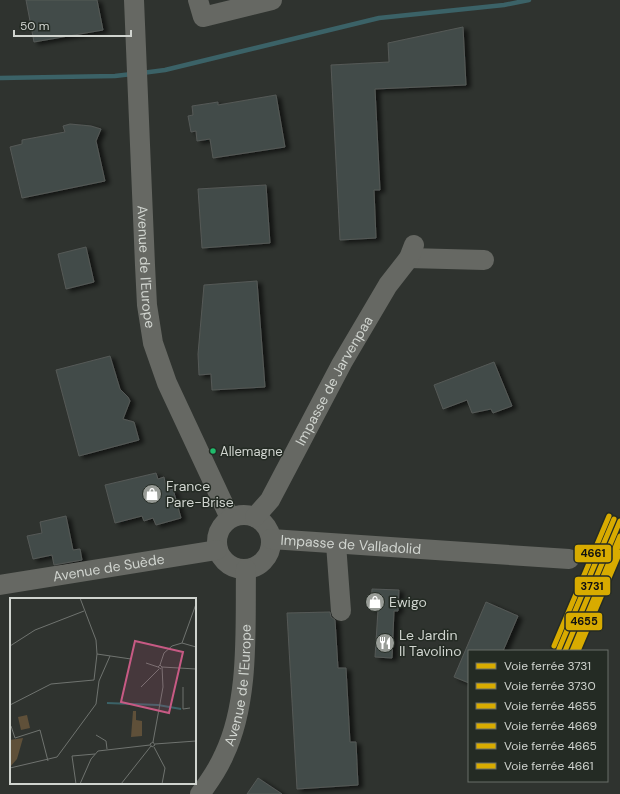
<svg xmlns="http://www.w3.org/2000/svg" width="620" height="794" viewBox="0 0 620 794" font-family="'DM Sans',sans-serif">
<defs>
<filter id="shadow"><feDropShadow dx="4.5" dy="2.5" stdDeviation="2" flood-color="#0009"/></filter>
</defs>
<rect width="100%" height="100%" fill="#2f332f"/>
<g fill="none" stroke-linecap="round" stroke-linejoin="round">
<g stroke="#3b6267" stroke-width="4.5">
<polyline points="142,73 165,70 379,18 504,5 529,0"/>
<polyline points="0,78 115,76 132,74"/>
</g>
</g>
<g fill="#434c48" stroke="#555957" filter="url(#shadow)">
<polygon points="26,0 97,0 103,30 34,42"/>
<polygon points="463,27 466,85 375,89 380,190 374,190 376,238 340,240 331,65 389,62 388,43"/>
<polygon points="276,95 285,147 213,158 210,139 197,141 196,131 191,132 188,116 193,115 192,106 218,102 218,105"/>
<polygon points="70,124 91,126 101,129 96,141 105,181 22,198 10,147 22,144 22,140 65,132 63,126"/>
<polygon points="266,185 270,243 202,248 198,189"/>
<polygon points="86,247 94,282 66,289 58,254"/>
<polygon points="257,281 265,387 212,390 211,374 199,375 198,354 204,285"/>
<polygon points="110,356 120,389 128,397 130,401 123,419 134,422 139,440 79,456 56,370"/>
<polygon points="494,362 512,406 493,413 491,409 472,413 467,400 443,409 434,385"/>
<polygon points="156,473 158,479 164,477 167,491 173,489 181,518 156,525 153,518 144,521 142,516 115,523 105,485"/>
<polygon points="66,516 73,550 80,549 82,560 54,565 52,555 33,559 27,536 42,533 40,522"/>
<polygon points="372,589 399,590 398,611 394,611 392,658 375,657 378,610 371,609"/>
<polygon points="486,602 518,616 503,651 469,651 469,683 454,677"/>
<polygon points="330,612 331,617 335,620 338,668 346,668 350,742 356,742 358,785 297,789 287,613"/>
<polygon points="258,778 282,794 247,794"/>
</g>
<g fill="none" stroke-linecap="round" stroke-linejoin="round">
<g stroke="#666863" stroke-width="20">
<path id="s1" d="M134,0l11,265 2,40 6,38 14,40 63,135"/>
<polyline points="198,0 203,17 272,0"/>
<polyline points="409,258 484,260"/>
<circle cx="244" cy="542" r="27"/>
<path id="s2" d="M255,517l15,-17 72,-137 46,-78 21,-27 5,-13"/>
<path id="s3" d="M271,539l298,20"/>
<polyline points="336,544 341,611"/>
<path id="s4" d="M0,585l217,-35"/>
<path id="s5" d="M200,794c9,-12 18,-25 24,-39 26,-54 21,-127 22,-186"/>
</g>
<g stroke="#242b24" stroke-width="8">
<polyline id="rail-1" points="565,651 620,521"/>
</g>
<g stroke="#242b24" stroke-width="8">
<polyline id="rail-2" points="574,651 620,542"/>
</g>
<g stroke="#242b24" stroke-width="8">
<polyline id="rail-3" points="572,651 620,536"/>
</g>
<g stroke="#242b24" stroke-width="8">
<polyline id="rail-4" points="559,649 614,519"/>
</g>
<g stroke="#242b24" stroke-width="8">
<polyline id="rail-5" points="578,651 620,552"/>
</g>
<g stroke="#242b24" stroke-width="8">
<polyline id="rail-6" points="554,646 609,516"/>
</g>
<use href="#rail-1" stroke="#d8ab00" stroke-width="5"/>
<use href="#rail-2" stroke="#d8ab00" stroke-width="5"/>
<use href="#rail-3" stroke="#d8ab00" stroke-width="5"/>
<use href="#rail-4" stroke="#d8ab00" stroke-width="5"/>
<use href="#rail-5" stroke="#d8ab00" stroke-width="5"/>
<use href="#rail-6" stroke="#d8ab00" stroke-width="5"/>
</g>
<defs>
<g id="shop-disc" transform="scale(1)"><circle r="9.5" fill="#989c97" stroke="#242b24"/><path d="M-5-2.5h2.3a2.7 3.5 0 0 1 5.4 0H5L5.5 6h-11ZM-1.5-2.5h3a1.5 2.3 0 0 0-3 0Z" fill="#fff"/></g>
<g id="restaurant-disc" transform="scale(1)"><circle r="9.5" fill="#989c97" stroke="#242b24"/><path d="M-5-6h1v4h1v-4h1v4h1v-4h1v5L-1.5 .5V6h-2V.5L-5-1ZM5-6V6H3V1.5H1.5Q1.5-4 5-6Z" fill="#fff"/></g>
</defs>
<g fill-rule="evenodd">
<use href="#shop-disc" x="152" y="494"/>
<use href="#shop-disc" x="375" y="602"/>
<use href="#restaurant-disc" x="385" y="643"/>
</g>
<circle fill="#20bc6c" stroke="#242b24" stroke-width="1.5" cx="213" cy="451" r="3.5"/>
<g text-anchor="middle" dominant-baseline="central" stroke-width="3" stroke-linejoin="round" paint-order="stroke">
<g font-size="13" fill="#d0d4cf" stroke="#242b24" text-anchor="start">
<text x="220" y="451">Allemagne</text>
</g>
<g font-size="14" fill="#d0d4cf" stroke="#242b24">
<text stroke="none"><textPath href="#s1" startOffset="267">Avenue de l'Europe</textPath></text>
<text stroke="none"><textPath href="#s2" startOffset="158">Impasse de Jarvenpaa</textPath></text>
<text stroke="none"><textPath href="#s3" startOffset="80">Impasse de Valladolid</textPath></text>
<text stroke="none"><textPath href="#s4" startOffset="110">Avenue de Suède</textPath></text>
<text stroke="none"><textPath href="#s5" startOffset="118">Avenue de l'Europe</textPath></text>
</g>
<g font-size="14" fill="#d0d4cf" stroke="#242b24" text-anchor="start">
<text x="166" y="486">France<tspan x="166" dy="16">Pare-Brise</tspan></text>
<text x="389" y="602">Ewigo</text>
<text x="399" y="635">Le Jardin<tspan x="399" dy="16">Il Tavolino</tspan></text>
</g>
</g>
<g transform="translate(10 598)">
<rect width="186" height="186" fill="#2f332f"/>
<path d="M123,113h3v9l6,1v15l-11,1zM17,117l3,13 -9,2 -3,-13zM13,140l-6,21 -7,8v-27z" fill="#5f5039"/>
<path fill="none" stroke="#3b6267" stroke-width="2" d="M97,105l51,2 23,4"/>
<path fill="none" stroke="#6f736f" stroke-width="1" d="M70,0l16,42 1,14 34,5M172,45l14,-39M0,48l25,-16 49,-19M136,65l12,4M150,67l4,-12 8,-7 10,-3 14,4M152,69l34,2M131,89l18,-18M173,89v22l7,-1M0,107l41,-21 43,-4 3,-26M1,128l4,12 25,-8 8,31M86,137l10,6 1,8M143,144l2,3 -3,2 -2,-3 3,-2 10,-55 -1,-20 -2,-2 -2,2 3,2M145,146l41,-3M144,149l11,21 -3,16M0,170l47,-11 39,-53 3,-23 11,-25M66,186l-4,-28 23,-2M70,186l11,-25 7,-8 52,-6M111,186l30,-38"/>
<path fill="#c75a84" fill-opacity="0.15" stroke="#c75a84" stroke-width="2" d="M125,43l48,11 -14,61 -48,-11z"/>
<rect width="186" height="186" fill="none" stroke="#d0d4cf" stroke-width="2"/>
</g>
<g stroke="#242b24" stroke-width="1.5">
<rect x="574" y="544" width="38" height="19" rx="4" fill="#d8ab00"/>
<rect x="574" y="576" width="37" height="20" rx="4" fill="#d8ab00"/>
<rect x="565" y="612" width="38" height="19" rx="4" fill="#d8ab00"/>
</g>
<g font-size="11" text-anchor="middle" font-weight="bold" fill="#111">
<text x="593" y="557">4661</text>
<text x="592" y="590">3731</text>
<text x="584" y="625">4655</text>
</g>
<rect x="468" y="650" width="140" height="132" fill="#242b24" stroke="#696f68"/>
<rect x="476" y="663" width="20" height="6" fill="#d8ab00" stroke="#696f68"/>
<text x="504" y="670" font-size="12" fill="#d0d4cf">Voie ferrée 3731</text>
<rect x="476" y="683" width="20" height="6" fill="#d8ab00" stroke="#696f68"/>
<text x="504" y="690" font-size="12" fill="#d0d4cf">Voie ferrée 3730</text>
<rect x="476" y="703" width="20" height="6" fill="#d8ab00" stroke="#696f68"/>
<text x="504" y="710" font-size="12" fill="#d0d4cf">Voie ferrée 4655</text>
<rect x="476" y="723" width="20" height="6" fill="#d8ab00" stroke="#696f68"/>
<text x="504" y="730" font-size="12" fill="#d0d4cf">Voie ferrée 4669</text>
<rect x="476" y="743" width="20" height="6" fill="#d8ab00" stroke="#696f68"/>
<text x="504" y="750" font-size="12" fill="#d0d4cf">Voie ferrée 4665</text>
<rect x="476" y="763" width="20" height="6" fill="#d8ab00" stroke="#696f68"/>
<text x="504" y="770" font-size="12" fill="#d0d4cf">Voie ferrée 4661</text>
<path d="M14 30v6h117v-6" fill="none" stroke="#d0d4cf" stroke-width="2"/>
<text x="20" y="30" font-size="12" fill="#d0d4cf" stroke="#242b24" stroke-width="3" paint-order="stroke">50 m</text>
</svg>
